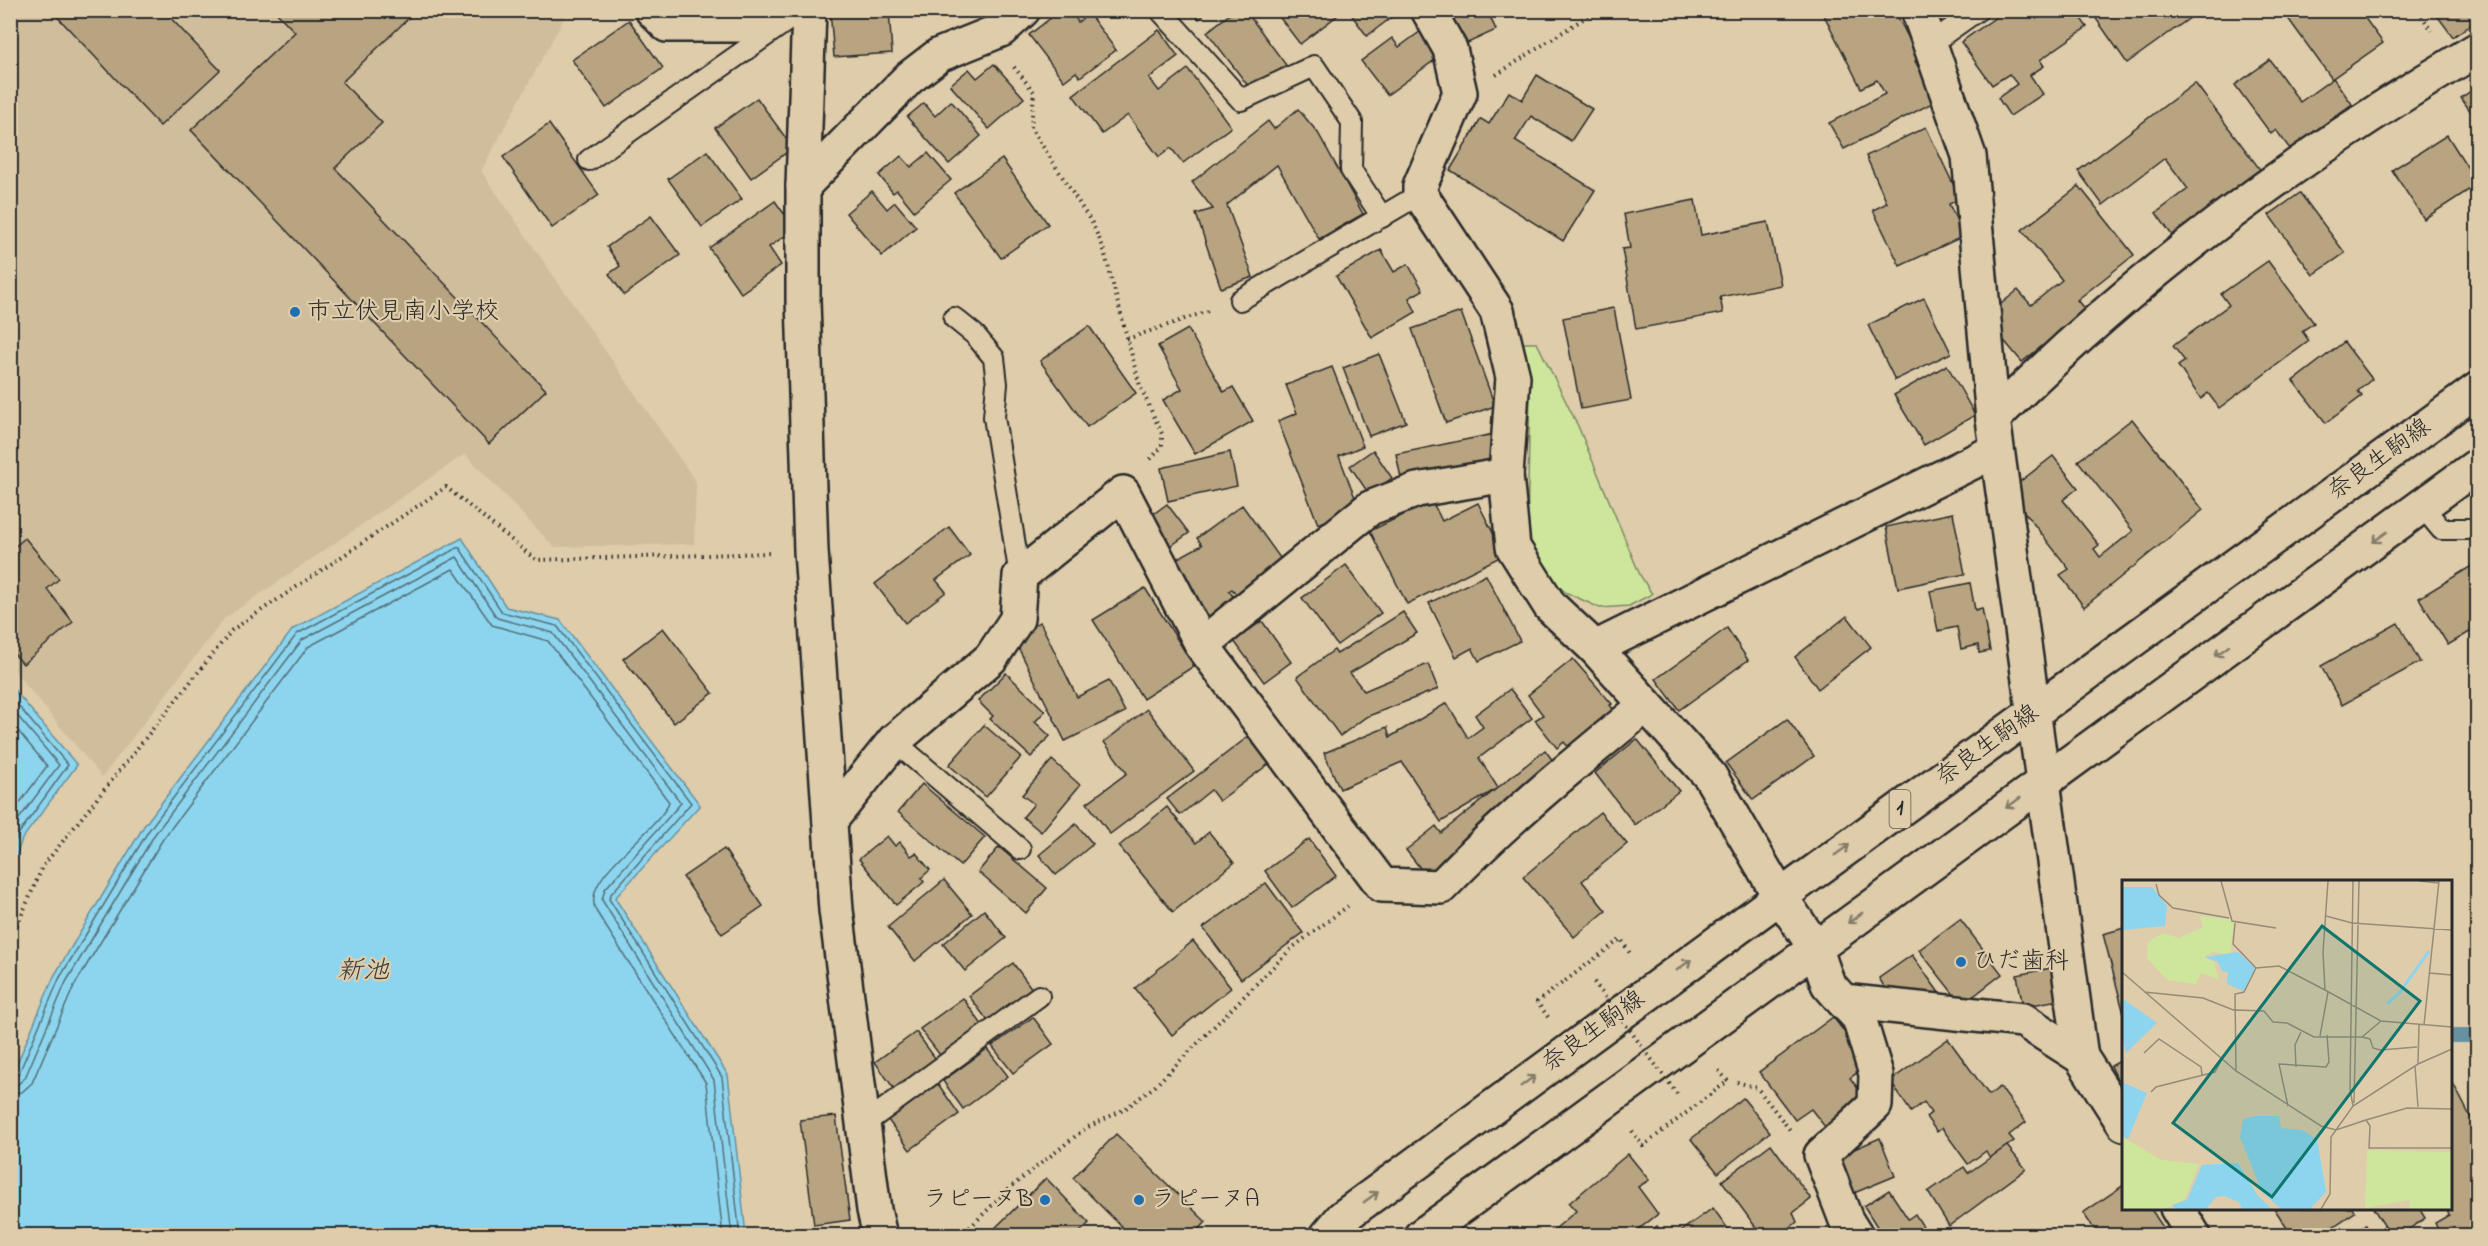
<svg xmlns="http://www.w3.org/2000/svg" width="2488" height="1246" viewBox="0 0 2488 1246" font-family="'Indie Flower','Klee One',sans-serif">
<rect width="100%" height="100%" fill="#deccaa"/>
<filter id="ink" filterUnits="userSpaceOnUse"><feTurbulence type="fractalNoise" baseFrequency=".0167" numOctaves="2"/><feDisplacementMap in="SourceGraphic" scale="12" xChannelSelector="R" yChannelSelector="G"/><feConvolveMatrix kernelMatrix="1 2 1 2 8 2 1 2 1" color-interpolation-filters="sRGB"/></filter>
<g filter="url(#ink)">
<polygon fill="#d0bd9c" points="10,11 568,11 481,171 696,482 694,544 554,547 465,454 225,618 102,777 11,667"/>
<polygon fill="#cde69b" stroke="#7c8863" stroke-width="1.5" points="1522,343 1537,343 1578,426 1640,575 1652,594 1629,606 1600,608 1565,592 1542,569 1527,535 1530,390"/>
<g fill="#8dd5ee" stroke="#6691a0" stroke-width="1.5">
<polygon points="462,538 506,607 560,620 700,805 615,898 728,1075 746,1235 11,1235 11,1078 54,976 144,826 293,629"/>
<polygon points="11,686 77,765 22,839 11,872"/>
</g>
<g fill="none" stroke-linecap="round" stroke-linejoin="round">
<g stroke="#526f79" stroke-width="1.5">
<polyline points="10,696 68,765 17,836 10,853"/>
<polyline points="10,707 59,765 10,831"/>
<polyline points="10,721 47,766 10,816"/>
<polyline points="10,1078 19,1073 59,979 149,830 297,634 459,547 502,612 557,626 691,803 611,894 609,899 722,1077 740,1236"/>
<polyline points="10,1085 18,1084 25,1078 66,982 155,834 302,640 457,557 497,618 553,633 681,803 605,889 602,900 714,1080 732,1236"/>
<path d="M10,1094l12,-2 10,-9 42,-97 89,-147 145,-192 145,-78 39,56 56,16 121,161c-11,31 -90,74 -73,109l110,172 17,153"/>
</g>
<polyline stroke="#6691a0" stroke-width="14" points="2450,1036 2478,1036"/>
</g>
<g fill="#b8a481" stroke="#2b2b2b" stroke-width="1.5">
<polygon points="51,10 163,10 220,70 160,126"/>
<polygon points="274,10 417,10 342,82 382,123 335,168 546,390 489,444 191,130 295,32"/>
<polygon points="830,10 889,10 892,53 834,57"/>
<polygon points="1061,10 1070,10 1078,22 1089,14 1116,50 1080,77 1076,72 1064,81 1029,35"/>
<polygon points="1193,10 1210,10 1199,19"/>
<polygon points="1235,10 1245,10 1286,65 1252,91 1207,32"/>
<polygon points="1274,10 1334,10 1338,15 1300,44"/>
<polygon points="1348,10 1401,10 1367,36"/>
<polygon points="1442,10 1487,10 1496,30 1459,47"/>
<polygon points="1833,10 1894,10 1919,58 1915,61 1936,101 1844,149 1829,123 1885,94 1877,80 1861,88 1824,15"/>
<polygon points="2006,10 2075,10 2087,27 2040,60 2044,66 2030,75 2043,94 2010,116 1998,98 2017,84 2009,74 1992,85 1961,42"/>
<polygon points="2090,10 2201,10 2127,63"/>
<polygon points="2282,10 2359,10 2383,43 2333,78 2352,104 2290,149 2276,130 2271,134 2235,85 2270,60 2300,102 2332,79"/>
<polygon points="2433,10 2478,10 2478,19 2453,37"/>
<polygon points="629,20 663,68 606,108 572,60"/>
<polygon points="1159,30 1178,56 1149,78 1159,91 1188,69 1231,127 1183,163 1171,148 1159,157 1128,115 1102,134 1073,95"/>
<polygon points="1421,31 1440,56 1387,95 1361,61 1392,38 1399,47"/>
<polygon points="994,64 1024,98 989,129 950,85 969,69 977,78"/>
<polygon points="1537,75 1592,109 1571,141 1531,116 1515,141 1595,190 1563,241 1450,170 1481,119 1489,124 1509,92 1522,100"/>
<polygon points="2195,83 2262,172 2174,238 2156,213 2188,189 2165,158 2103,205 2078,171"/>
<polygon points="2478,86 2478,122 2461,98"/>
<polygon points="757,98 793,148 751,178 715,128"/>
<polygon points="951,101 981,136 949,164 907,117 924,103 935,116"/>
<polygon points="1298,109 1318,133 1363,214 1319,239 1277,165 1227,205 1253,277 1221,288 1196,214 1213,209 1192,182 1268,121 1274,129"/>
<polygon points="549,124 599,195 552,228 503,157"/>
<polygon points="1926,127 1960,199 1949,204 1964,236 1900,266 1873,210 1887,203 1866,156"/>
<polygon points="2447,135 2478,184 2424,219 2392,170"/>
<polygon points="707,151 742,199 702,227 668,179"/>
<polygon points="928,153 951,180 914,211 897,190 893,193 879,175 901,156 911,167"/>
<polygon points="1002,159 1048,224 1001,258 954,193"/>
<polygon points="2079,186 2134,255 2077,300 2086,311 2022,362 1996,331 2002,326 1991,312 2018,290 2031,305 2062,280 2022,230"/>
<polygon points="872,191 887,209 895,202 916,227 882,256 846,213"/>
<polygon points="2300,193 2345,253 2313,275 2269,215"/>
<polygon points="1695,200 1701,235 1768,222 1781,285 1720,297 1723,313 1636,329 1622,249 1630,248 1624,214"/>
<polygon points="775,201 795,229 769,247 781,265 741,293 709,248"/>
<polygon points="651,216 680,255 624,295 609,274 620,266 607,247"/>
<polygon points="1381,250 1394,272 1408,264 1423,290 1409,298 1416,312 1372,338 1336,276"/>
<polygon points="2268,261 2314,323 2302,331 2309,341 2219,408 2208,393 2201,399 2178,366 2185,361 2173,346 2229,305 2221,294"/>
<polygon points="1924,298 1951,353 1895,380 1868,325"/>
<polygon points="1614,308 1631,400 1581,409 1563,318"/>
<polygon points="1461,312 1495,406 1446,423 1412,329"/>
<polygon points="1089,326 1136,393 1087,427 1040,361"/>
<polygon points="1188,329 1224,392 1233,387 1253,421 1195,454 1163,400 1182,389 1158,346"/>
<polygon points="2344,342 2372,379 2358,391 2362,396 2326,423 2293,381"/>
<polygon points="1379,354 1406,422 1369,436 1343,368"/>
<polygon points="1947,365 1975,415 1924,445 1894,395"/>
<polygon points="1332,367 1363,446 1339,456 1359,508 1318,524 1278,421 1297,413 1286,385"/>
<polygon points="2132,419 2203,510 2084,607 2060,575 2069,569 2008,491 2053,456 2078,488 2063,500 2099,545 2094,549 2100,557 2133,531 2078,461"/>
<polygon points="1494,434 1501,468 1403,487 1396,454"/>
<polygon points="1373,450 1392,478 1369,494 1350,466"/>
<polygon points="1230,452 1237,486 1168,501 1161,468"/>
<polygon points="1432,501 1442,521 1478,503 1504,555 1407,604 1370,531"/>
<polygon points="1167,504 1189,533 1165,550 1144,521"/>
<polygon points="1242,505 1288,569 1243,602 1232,589 1229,591 1239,604 1200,626 1167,564 1202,545 1197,538"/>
<polygon points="1953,513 1965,574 1898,588 1886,527"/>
<polygon points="949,527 970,555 936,580 946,592 905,623 875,584"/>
<polygon points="25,538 59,579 47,589 73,622 23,664 10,649 10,545 13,548"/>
<polygon points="2478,562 2478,627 2448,645 2419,598"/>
<polygon points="1346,565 1381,613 1337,645 1302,598"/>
<polygon points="1486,575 1520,641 1479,661 1472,648 1456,657 1429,603"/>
<polygon points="1970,583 1975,610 1982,608 1990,651 1979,653 1978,645 1961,649 1957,627 1938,631 1930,591"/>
<polygon points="1145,588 1194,666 1143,699 1093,620"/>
<polygon points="1403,612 1417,633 1350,673 1364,691 1428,664 1438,689 1366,717 1340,736 1297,677 1334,650 1337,654"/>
<polygon points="1847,616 1871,647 1818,689 1795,657"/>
<polygon points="1262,621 1291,662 1264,682 1234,641"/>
<polygon points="1040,622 1077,697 1109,681 1125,712 1065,741 1012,635"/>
<polygon points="2398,623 2420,662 2342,705 2321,666"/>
<polygon points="663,628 713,693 674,723 623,659"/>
<polygon points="1727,628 1748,660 1679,710 1656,679"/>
<polygon points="1573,659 1612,704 1610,705 1621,720 1576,756 1564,742 1557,748 1535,720 1543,715 1528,695"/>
<polygon points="1006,673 1045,711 1035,722 1050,736 1031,757 990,719 993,716 978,701"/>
<polygon points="1510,689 1532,718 1479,758 1498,788 1441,822 1402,762 1340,789 1324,753 1387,727 1390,737 1447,703 1468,738 1483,727 1475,715"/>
<polygon points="1147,709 1194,771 1110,834 1087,803 1127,773 1104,742"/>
<polygon points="1787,719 1814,756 1753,800 1726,763"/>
<polygon points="984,725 1021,757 986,797 949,765"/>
<polygon points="1253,733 1274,760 1219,801 1211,790 1180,815 1167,799"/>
<polygon points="1637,739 1679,791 1635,825 1595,773"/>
<polygon points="1545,750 1561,772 1431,882 1406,850 1436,826 1441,833"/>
<polygon points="1052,760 1080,785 1041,832 1023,817 1034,804 1022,795"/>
<polygon points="922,784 985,837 960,866 898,812"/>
<polygon points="1167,807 1196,843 1209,832 1234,863 1173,912 1119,846"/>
<polygon points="1600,812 1627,844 1582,881 1606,911 1574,937 1523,877"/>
<polygon points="1076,824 1093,844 1056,875 1039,855"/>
<polygon points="887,836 895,846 900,842 911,856 916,853 930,870 921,878 924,882 896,905 859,859"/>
<polygon points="1309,839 1336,876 1292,908 1265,871"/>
<polygon points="999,847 1047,888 1026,913 978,872"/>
<polygon points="724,849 763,906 722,934 683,877"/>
<polygon points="944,880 972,914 915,961 888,927"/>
<polygon points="1266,883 1303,933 1241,979 1203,928"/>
<polygon points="984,910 1006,938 965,971 943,944"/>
<polygon points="1960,919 2002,974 1962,1005 1919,950"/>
<polygon points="2124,928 2124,1014 2103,934"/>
<polygon points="1193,941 1231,988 1172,1035 1135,988"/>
<polygon points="1912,955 1945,1001 1891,998 1879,978"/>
<polygon points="1013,963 1035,993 991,1025 969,996"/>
<polygon points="2051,968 2058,1000 2023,1007 2017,975"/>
<polygon points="963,998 985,1029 943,1059 920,1029"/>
<polygon points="1033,1017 1053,1044 1013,1073 992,1046"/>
<polygon points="1833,1017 1869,1064 1850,1078 1869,1103 1829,1132 1811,1109 1795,1120 1759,1072"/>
<polygon points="916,1032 938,1062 897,1093 875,1062"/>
<polygon points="1948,1039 1989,1095 2000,1087 2026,1122 2009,1135 2014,1141 2007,1146 1990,1158 1986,1151 1968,1164 1942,1128 1937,1132 1926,1117 1931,1113 1924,1102 1911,1112 1890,1081"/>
<polygon points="987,1049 1008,1076 963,1109 943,1081"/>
<polygon points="2124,1056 2124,1086 2121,1087 2111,1066 2122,1060 2120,1057"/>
<polygon points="938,1084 959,1114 910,1150 888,1120"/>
<polygon points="2454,1085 2478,1132 2478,1233 2472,1236 2441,1236 2435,1223 2449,1215 2446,1208 2450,1208 2450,1087"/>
<polygon points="1743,1098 1770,1132 1718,1173 1691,1139"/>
<polygon points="836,1116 850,1220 814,1225 800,1120"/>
<polygon points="1116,1134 1206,1222 1193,1236 1131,1236 1073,1178"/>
<polygon points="1880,1138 1895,1176 1854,1193 1838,1156"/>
<polygon points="1771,1144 1811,1199 1793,1213 1797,1222 1779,1236 1762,1236 1722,1181"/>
<polygon points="2007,1146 2026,1169 1949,1226 1928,1192 1964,1167 1968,1173"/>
<polygon points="1628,1154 1649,1180 1638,1187 1658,1214 1630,1236 1547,1236 1576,1211 1569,1203"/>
<polygon points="1046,1178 1089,1223 1076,1236 987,1236"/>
<polygon points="2124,1185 2124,1208 2150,1208 2169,1236 2099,1236 2083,1213"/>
<polygon points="1889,1190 1908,1219 1915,1214 1929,1236 1883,1236 1864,1206"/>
<polygon points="1713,1208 1733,1236 1680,1236 1678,1233"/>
<polygon points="2274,1208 2352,1208 2355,1212 2319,1236 2292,1236"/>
<polygon points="2373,1208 2419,1208 2425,1218 2399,1236 2391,1236"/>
<polygon points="2366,1225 2372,1236 2348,1236"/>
<polygon points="1657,1226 1664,1236 1643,1236"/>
</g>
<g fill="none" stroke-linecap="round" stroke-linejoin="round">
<g stroke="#2b2b2b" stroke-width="24">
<g id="lane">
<polyline points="1160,10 1241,100 1314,66 1352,122 1351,170 1382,217"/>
<polyline points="1930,44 1978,10"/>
<polyline points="589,160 788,20"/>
<polyline points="1240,300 1420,194"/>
<polyline points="954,318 975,335 994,358 997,384 994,417 1020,576"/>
<polyline points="2422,506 2441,529 2478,529"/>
<polyline points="894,741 1020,849"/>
<polyline points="864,1124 1039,996"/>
</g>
</g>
<g stroke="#2b2b2b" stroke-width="38">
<g id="street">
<polyline points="652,10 667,25 743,25 793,10"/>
<polyline points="809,10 803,186 803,300 811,551 836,910 874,1210 880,1236"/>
<polyline points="1428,10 1450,49 1460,93 1420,186 1420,194 1497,311 1513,377 1506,475 1513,547 1550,606 1595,648 1710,776 1779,895 1815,947 1828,984 1843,1001 2023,1020 2081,1057"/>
<polyline points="1918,10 1969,156 1993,419"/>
<polyline points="803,186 909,78 939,55 1001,30 1023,10"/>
<polyline points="1202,645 1370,508 1417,490 1506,475"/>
<polyline points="1595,648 1995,451"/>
<path d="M830,821l64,-80 97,-83 26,-39 3,-43 103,-83 79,152 180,240 59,2c63,-66 133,-123 204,-181"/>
<polyline points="1843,1001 1859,1018 1876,1074 1875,1105 1821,1155 1846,1220 1856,1236"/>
<path d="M2124,1124l-43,-67 -88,-638c143,-145 309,-266 485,-370"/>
<polyline points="2177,1208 2194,1236"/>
</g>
</g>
<g stroke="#2b2b2b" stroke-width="38">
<g id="primary">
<path d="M1327,1236l16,-19c377,-278 756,-552 1135,-828"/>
<polyline points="1421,1236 2478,465"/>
</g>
</g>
<g stroke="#2b2b2b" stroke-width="4" stroke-dasharray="1.5 4.5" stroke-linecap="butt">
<polyline points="2419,10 2431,31"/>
<polyline points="1014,67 1034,92 1031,128 1092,223 1103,247 1140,386 1162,434 1162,446 1148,462"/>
<polyline points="1496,75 1597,10"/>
<polyline points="1127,339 1208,311"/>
<polyline points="10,942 43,866 232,630 446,487 536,560 773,553"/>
<polyline points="1548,1017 1537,1002 1621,939 1631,955"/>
<polyline points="1737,1082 1757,1088 1790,1130"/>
<polyline points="1632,1131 1643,1146 1728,1081 1718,1070"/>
<polyline points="961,1236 1011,1187 1086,1128 1125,1109 1155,1086 1292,948 1348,906"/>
</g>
<use href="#lane" stroke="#deccaa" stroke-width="20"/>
<use href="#street" stroke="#deccaa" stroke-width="33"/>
<use href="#primary" stroke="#deccaa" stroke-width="33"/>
<polyline stroke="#2b2b2b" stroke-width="4" stroke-dasharray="1.5 4.5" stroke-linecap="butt" points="1594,982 1678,1095"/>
</g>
<defs><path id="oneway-shaft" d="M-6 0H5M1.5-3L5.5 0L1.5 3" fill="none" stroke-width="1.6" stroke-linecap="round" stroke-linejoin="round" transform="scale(1.5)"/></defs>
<g stroke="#847c6a">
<use href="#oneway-shaft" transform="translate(2380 537) rotate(144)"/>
<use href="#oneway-shaft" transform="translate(2222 651) rotate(144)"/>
<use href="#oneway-shaft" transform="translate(2013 803) rotate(144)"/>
<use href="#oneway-shaft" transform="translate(1842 850) rotate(-35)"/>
<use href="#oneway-shaft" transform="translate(1855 918) rotate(144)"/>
<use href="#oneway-shaft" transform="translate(1684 965) rotate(-36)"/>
<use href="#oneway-shaft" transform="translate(1528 1081) rotate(-36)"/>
<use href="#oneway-shaft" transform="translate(1371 1197) rotate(-36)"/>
</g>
</g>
<g fill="#1f6fb2" stroke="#deccaa" stroke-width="2">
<circle cx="295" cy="312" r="6"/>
<circle cx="1961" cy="962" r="6"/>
<circle cx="1045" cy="1200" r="6"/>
<circle cx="1139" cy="1200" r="6"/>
</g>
<g text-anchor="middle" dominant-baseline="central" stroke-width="4.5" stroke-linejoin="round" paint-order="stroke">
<rect fill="#deccaa" stroke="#615b51" stroke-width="1.5" x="1889.5" y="790" width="21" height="38" rx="4.5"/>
<g font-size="22" font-weight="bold" fill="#2b2b2b">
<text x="1900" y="809">1</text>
</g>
<g font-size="24" fill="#2b2b2b" stroke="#deccaa" text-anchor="start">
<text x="307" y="312">市立伏見南小学校</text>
<text x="1973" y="962">ひだ歯科</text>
<text x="1033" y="1200" text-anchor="end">ラピーヌB</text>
<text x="1151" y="1200">ラピーヌA</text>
</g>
<g font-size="24" fill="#2b2b2b" stroke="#deccaa">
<text transform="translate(2380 460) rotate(-36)">奈良生駒線</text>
<text transform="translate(1988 746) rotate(-36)">奈良生駒線</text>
<text transform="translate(1594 1032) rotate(-36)">奈良生駒線</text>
</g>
<g font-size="26" font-style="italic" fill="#353c3e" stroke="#deccaa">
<text x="363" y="972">新池</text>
</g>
</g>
<g transform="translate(2122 880)">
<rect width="330" height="330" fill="#deccaa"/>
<path d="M78,36l29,3 5,4 -4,31 -17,-2 -9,5 10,5 5,18 -18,-7 -5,11 -29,-4 -20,-22 1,-16 15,-9 16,5 24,-11zM0,257l40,23 37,4 -14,35 -21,10h-42zM245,270l85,2v57h-43l1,-9 -45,8z" fill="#cde69b"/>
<path d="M0,7h30l15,19 -2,20 -43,4zM116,72l17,16 -11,23 -17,-7 1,-12 -6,-1 -4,-9 -13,-5zM0,118l35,25 -31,30 -4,-17zM0,202l25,11 -19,46 -6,-3zM134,236h23l2,12 21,2 15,9 9,53 -16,17h-29l-19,-17 -22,-55 3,-18zM116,283l20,33 14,13h-30l-3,-7 -15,-6 -8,1 -10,12h-31l-3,-4 15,-5 15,-35z" fill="#8dd5ee"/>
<path fill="none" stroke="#8dd5ee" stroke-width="3" d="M265,124l13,-12 29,-41"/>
<path fill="none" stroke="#968c77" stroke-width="1.5" d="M99,1l11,40 44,7M206,1l-5,71 2,38 56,31 71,6M231,1l-3,208 3,17M297,1l20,2M34,4l3,11 14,13 56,10M204,36l26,7 100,7M113,43l-2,21 23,24 23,-2 46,24M0,92l114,99 85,55 15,4 30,-10 4,6 -1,22h83M307,93l23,2M22,112l59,6 33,13M114,130l28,1 9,11 14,1 27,14h48l19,-16M302,145l15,-144M198,156l8,-44M240,157l8,2 3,9 7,2 37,-3M22,173l15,-14 42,28 1,8M296,184l1,-39M293,186l3,41M174,187l-1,-22 6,-13M114,191l-1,-77 9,-2 12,-24M29,212l5,-5 59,-15 7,-13M232,223l5,-222M166,226l-9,-42 47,3 3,-5 -2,-27M244,240l41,-12 45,1M199,329l9,-15 1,-57 22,-31 65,-42 34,-15"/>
<path fill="#0f766e" fill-opacity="0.15" stroke="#0f766e" stroke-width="3" d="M200,46l98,75 -148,196 -99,-74z"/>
<rect width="330" height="330" fill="none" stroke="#2b2b2b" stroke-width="3"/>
</g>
<rect width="2488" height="1246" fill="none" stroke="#deccaa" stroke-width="36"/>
<rect x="18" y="18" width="2452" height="1210" fill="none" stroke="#2b2b2b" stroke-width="2" filter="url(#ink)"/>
</svg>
